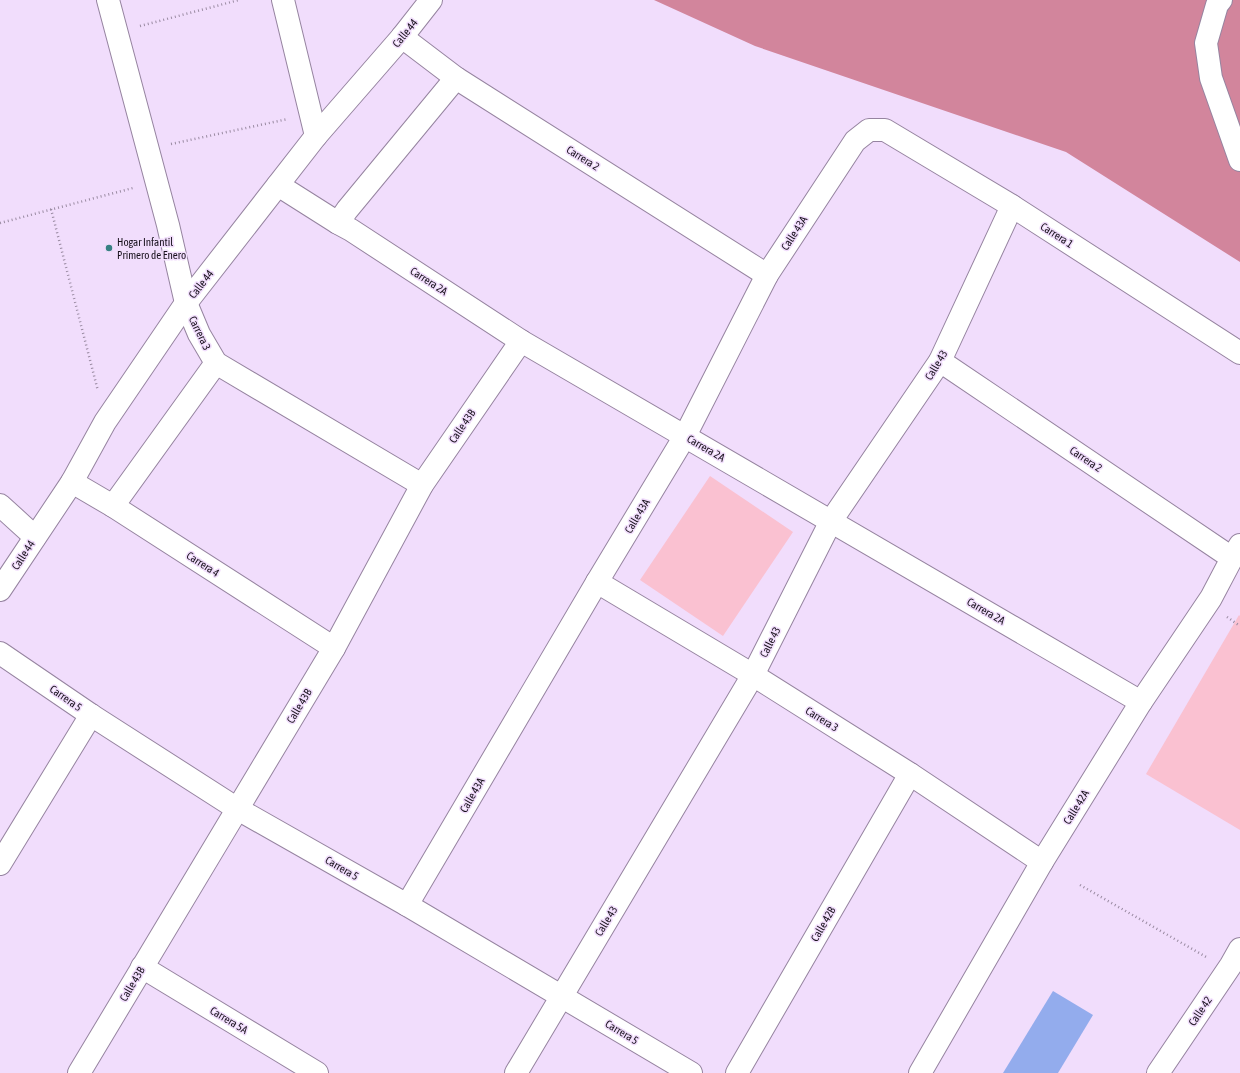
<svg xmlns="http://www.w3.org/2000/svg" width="1240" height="1073" viewBox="0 0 1240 1073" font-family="'Asap Condensed',sans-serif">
<rect width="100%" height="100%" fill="#f1ddfc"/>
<g fill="#fac1d1">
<polygon points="710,476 793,532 723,636 640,580"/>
<polygon points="1239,615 1240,616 1240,830 1146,774"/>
</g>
<polygon fill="#d2859c" points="654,0 1240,0 1240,262 1066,152 755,46"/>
<polygon fill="#93aced" points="1053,991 1093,1015 1058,1073 1003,1073"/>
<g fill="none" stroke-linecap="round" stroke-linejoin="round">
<g stroke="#9684a0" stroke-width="24">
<g id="minor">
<polyline points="108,0 168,225 186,303 199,334 216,363 422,485"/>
<polyline points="283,0 316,136"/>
<polyline points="1221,0 1217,5 1206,43 1211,78 1240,160"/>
<polyline points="402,37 456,78 767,275"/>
<polyline points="278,185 338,223 351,230 521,341 1141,702"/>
<polyline points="338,223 347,210 456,78"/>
<polyline points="940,361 1232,558"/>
<polyline points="72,482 113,506 334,648"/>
<polyline points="0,505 35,537"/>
<polyline points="113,506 216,363"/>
<polyline points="597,582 753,675 910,774 1042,862"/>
<polyline points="0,590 72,482 105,422 186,303 316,136 402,37 431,0"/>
<polyline points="0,864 91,715"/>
<polyline points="407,905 597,582 685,436 767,275 855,141 869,130 885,130 1012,206 1240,353"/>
<polyline points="142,967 317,1073"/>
<polyline points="79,1073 334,648 422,485 521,341"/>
<polyline points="516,1073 753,675 831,521 940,361 1012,206"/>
<polyline points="737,1073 910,774"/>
<polyline points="920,1073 1042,862 1141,702 1211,598 1232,558 1240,545"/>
<polyline points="1158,1073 1231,965 1240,949"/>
</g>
</g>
<g stroke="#9684a0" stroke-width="24">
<polyline id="tertiary" points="0,653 91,715 236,808 407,905 691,1073"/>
</g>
<g stroke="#9a8ba2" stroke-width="2.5" stroke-dasharray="1 3" stroke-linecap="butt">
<polyline points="140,26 239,0"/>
<polyline points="171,144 288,119"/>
<polyline points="51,209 98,391"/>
<polyline points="0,223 133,188"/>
<polyline points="1227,617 1240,626"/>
<polyline points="1080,885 1208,958"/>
</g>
<use href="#minor" stroke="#fff" stroke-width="22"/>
<use href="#tertiary" stroke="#fff" stroke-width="22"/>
</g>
<circle fill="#378083" stroke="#f1ddfc" stroke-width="1.5" cx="109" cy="248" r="4"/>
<g text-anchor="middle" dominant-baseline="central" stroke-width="3" stroke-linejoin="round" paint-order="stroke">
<g font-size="11" fill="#18111c" stroke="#f1ddfc">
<text transform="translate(405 33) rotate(-51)">Calle 44</text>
<text transform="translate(583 158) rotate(32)">Carrera 2</text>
<text transform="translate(794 233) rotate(-57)">Calle 43A</text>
<text transform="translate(1057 235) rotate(33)">Carrera 1</text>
<text transform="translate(429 281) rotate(33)">Carrera 2A</text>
<text transform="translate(201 284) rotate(-52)">Calle 44</text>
<text transform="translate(200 333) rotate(64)">Carrera 3</text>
<text transform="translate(936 365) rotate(-59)">Calle 43</text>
<text transform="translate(462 426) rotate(-56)">Calle 43B</text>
<text transform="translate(706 448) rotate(30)">Carrera 2A</text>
<text transform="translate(1086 459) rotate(34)">Carrera 2</text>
<text transform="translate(637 516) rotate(-59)">Calle 43A</text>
<text transform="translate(23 555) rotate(-57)">Calle 44</text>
<text transform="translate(203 564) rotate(33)">Carrera 4</text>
<text transform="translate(986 611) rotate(30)">Carrera 2A</text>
<text transform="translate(770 642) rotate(-63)">Calle 43</text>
<text transform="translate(66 698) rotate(35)">Carrera 5</text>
<text transform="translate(299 706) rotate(-59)">Calle 43B</text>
<text transform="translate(822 719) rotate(32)">Carrera 3</text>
<text transform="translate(472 795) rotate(-60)">Calle 43A</text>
<text transform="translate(1076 807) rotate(-58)">Calle 42A</text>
<text transform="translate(342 868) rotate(30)">Carrera 5</text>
<text transform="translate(606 921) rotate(-59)">Calle 43</text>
<text transform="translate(823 924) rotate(-60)">Calle 42B</text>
<text transform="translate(132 984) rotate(-59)">Calle 43B</text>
<text transform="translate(1200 1011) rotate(-56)">Calle 42</text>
<text transform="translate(229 1020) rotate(31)">Carrera 5A</text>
<text transform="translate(622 1032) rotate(31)">Carrera 5</text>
</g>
<g font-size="11" fill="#18111c" stroke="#f1ddfc" text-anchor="start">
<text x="117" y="242">Hogar Infantil<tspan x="117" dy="13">Primero de Enero</tspan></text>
</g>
</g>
</svg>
